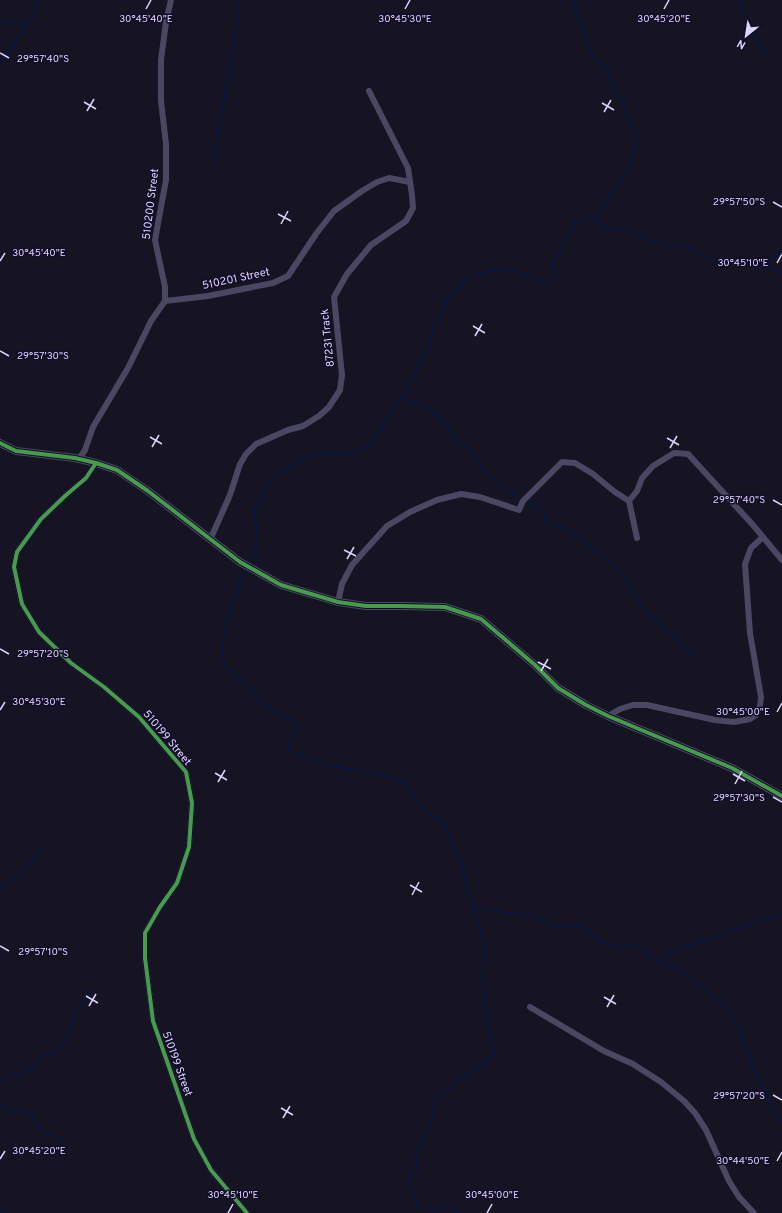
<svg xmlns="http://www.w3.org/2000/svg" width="782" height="1213" viewBox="0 0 782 1213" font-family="Overpass,sans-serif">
<rect width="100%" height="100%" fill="#161322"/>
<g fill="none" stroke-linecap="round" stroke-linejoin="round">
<g stroke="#061845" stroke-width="1.5">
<polyline points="740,0 753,34 765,53"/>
<polyline points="0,23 28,22"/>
<polyline points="0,63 12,49 33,16 38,0"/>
<polyline points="215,166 220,116 232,67 238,0"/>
<polyline points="594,218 600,227 629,230 646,239 664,244 688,247 713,261 726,263 743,262 755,267 774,268 782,273"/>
<polyline points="766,267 776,254 782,250"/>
<polyline points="403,398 429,409 441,419 455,438 469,450 486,473 507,490 519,497"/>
<polyline points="528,502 542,511 547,522 553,523 572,532 611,563 623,574 641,607 696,657"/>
<polyline points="249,564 257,547 258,540 254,511 263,496 268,482 275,475 314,454 348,454 360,451 374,441 390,412 402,398 422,360 429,350 433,328 442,313 442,305 468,279 489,271 507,269 531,277 548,285 557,273 552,266 561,251 566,236 571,234 575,221 594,218 631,167 637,135 608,73 602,65 593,56 573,0"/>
<path d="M247,569c-10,19 -33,77 -21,97 5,8 15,14 22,21 5,4 11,15 16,18 10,7 22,11 32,18l2,4 -9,16v5l4,5 39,13 62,11 11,6 13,20 17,16 7,2 9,18 10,26 12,43 12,35 -2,36 3,36 2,14 7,23 -6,9 -5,2 -12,10 -14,7 -11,11 -11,5 -5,27 -16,33 2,11 -2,5 -5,4v6l9,26 12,2 13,-3 14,5v1"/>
<path d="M0,887c21,-11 29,-21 43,-40"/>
<polyline points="474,908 492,909 502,913 524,915 540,920 553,926 565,927 575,925 584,928 602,942 613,947 640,947 649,957 658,962 680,969 705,990 724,1004 739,1028 745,1049 776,1115 782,1121"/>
<polyline points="659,961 676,950 761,920 782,915"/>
<polyline points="0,1081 29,1071 43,1057 58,1049 72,1031 76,1011 91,990"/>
<path d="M0,1105l8,6 10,-1 13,4c6,16 18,22 33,26"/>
<polyline points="0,1210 6,1213"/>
</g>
<g stroke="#4a4763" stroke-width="6">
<polyline points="165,301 208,296 273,283 288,276 316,234 334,211 362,191 377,182 389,178 410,182"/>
<polyline points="79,459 85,450 93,427 128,368 151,321 165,301 165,287 155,240 166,180 166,144 161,101 161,60 166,22 171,0"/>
<polyline points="96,463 86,478 65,496 41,519 17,552 14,567 22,604 39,632 71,663 104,687 139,717 186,772 192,803 189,847 177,883 160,907 145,933 145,958 153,1021 194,1139 211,1170 247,1213"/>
<polyline points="629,501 637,491 642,478 653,466 674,453 688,454 753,525 782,560"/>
<polyline points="210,540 230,495 240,464 246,454 256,444 288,430 303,426 319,416 329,407 340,390 342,375 334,297 347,274 371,245 406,221 413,208 412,195 408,168 369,91"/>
<polyline points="338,602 342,584 352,565 387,526 410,512 437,500 461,494 480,497 519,510 523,501 562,462 575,463 593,474 615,492 629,501 637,538"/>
<polyline points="608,716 620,709 633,705 647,705 715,720 734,722 750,719 756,715 760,706 761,697 750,633 745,564 751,548 763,537"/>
<polyline points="530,1007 604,1051 633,1064 661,1082 684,1101 695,1113 706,1130 729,1181 739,1197 754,1213"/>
</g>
<polyline stroke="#4a4763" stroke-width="8" points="0,443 16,451 75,458 96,463 117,470 148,491 240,562 281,585 338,602 366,606 402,606 445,607 481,619 535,665 558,688 586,705 608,716 732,768 782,796"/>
<g stroke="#130d28" stroke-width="6">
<g id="cycleway">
<polyline points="0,443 16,451 75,458 96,463 117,470 148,491 240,562 281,585 338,602 366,606 402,606 445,607 481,619 535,665 558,688 586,705 608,716 732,768 782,796"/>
<polyline points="96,463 86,478 65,496 41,519 17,552 14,567 22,604 39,632 71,663 104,687 139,717 186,772 192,803 189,847 177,883 160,907 145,933 145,958 153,1021 194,1139 211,1170 247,1213"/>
</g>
</g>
<use href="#cycleway" stroke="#469c4c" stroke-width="4"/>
</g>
<path fill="none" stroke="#dcd4ff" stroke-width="1.5" d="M146,9l5,-9M405,9l5,-9M664,9l5,-9M0,53l9,5M84,102l12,7M602,103l12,7M87,111l7,-12M604,112l7,-12M773,202l9,5M278,214l13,7M281,224l7,-13M0,261l5,-8M777,263l5,-9M473,326l12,7M475,336l7,-12M0,351l9,5M150,437l12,7M667,438l12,7M152,447l7,-12M670,448l7,-12M773,500l9,5M344,550l12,6M347,559l7,-12M0,649l9,5M538,662l13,7M541,671l7,-12M0,710l5,-8M777,712l5,-9M215,773l12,7M733,774l12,7M218,782l7,-12M735,784l7,-13M773,797l9,5M410,885l12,7M412,895l7,-13M0,946l9,5M86,996l12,7M604,997l12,7M89,1006l7,-12M607,1007l7,-12M773,1095l9,5M281,1108l12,7M283,1118l7,-12M0,1159l5,-8M777,1161l5,-9M228,1213l5,-9M487,1213l5,-9"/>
<g text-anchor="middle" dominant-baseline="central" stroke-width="3" stroke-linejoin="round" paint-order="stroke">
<g font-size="11" fill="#dcd4ff" stroke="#130d28">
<text transform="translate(151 204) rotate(-83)">510200 Street</text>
<text transform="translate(236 279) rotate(-12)">510201 Street</text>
<text transform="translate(328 338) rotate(-96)">87231 Track</text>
<text transform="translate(167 738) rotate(50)">510199 Street</text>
<text transform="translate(177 1064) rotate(70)">510199 Street</text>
</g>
</g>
<g font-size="10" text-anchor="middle" fill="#dcd4ff" stroke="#130d28" stroke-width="3" stroke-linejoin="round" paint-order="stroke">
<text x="146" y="22">30°45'40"E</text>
<text x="405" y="22">30°45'30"E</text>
<text x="664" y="22">30°45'20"E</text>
<text x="43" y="62">29°57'40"S</text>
<text x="739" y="205">29°57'50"S</text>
<text x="39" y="256">30°45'40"E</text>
<text x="743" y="266">30°45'10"E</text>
<text x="43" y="359">29°57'30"S</text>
<text x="739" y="503">29°57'40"S</text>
<text x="43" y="657">29°57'20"S</text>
<text x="39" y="705">30°45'30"E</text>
<text x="743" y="715">30°45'00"E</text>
<text x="739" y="801">29°57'30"S</text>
<text x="43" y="955">29°57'10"S</text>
<text x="739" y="1099">29°57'20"S</text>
<text x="39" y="1154">30°45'20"E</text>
<text x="743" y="1164">30°44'50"E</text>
<text x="233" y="1198">30°45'10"E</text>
<text x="492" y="1198">30°45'00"E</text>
</g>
<g transform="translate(746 36) rotate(210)" stroke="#130d28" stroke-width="3" paint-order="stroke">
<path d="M0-3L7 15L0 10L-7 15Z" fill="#dcd4ff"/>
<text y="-6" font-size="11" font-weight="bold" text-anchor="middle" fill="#dcd4ff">N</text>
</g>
</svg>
